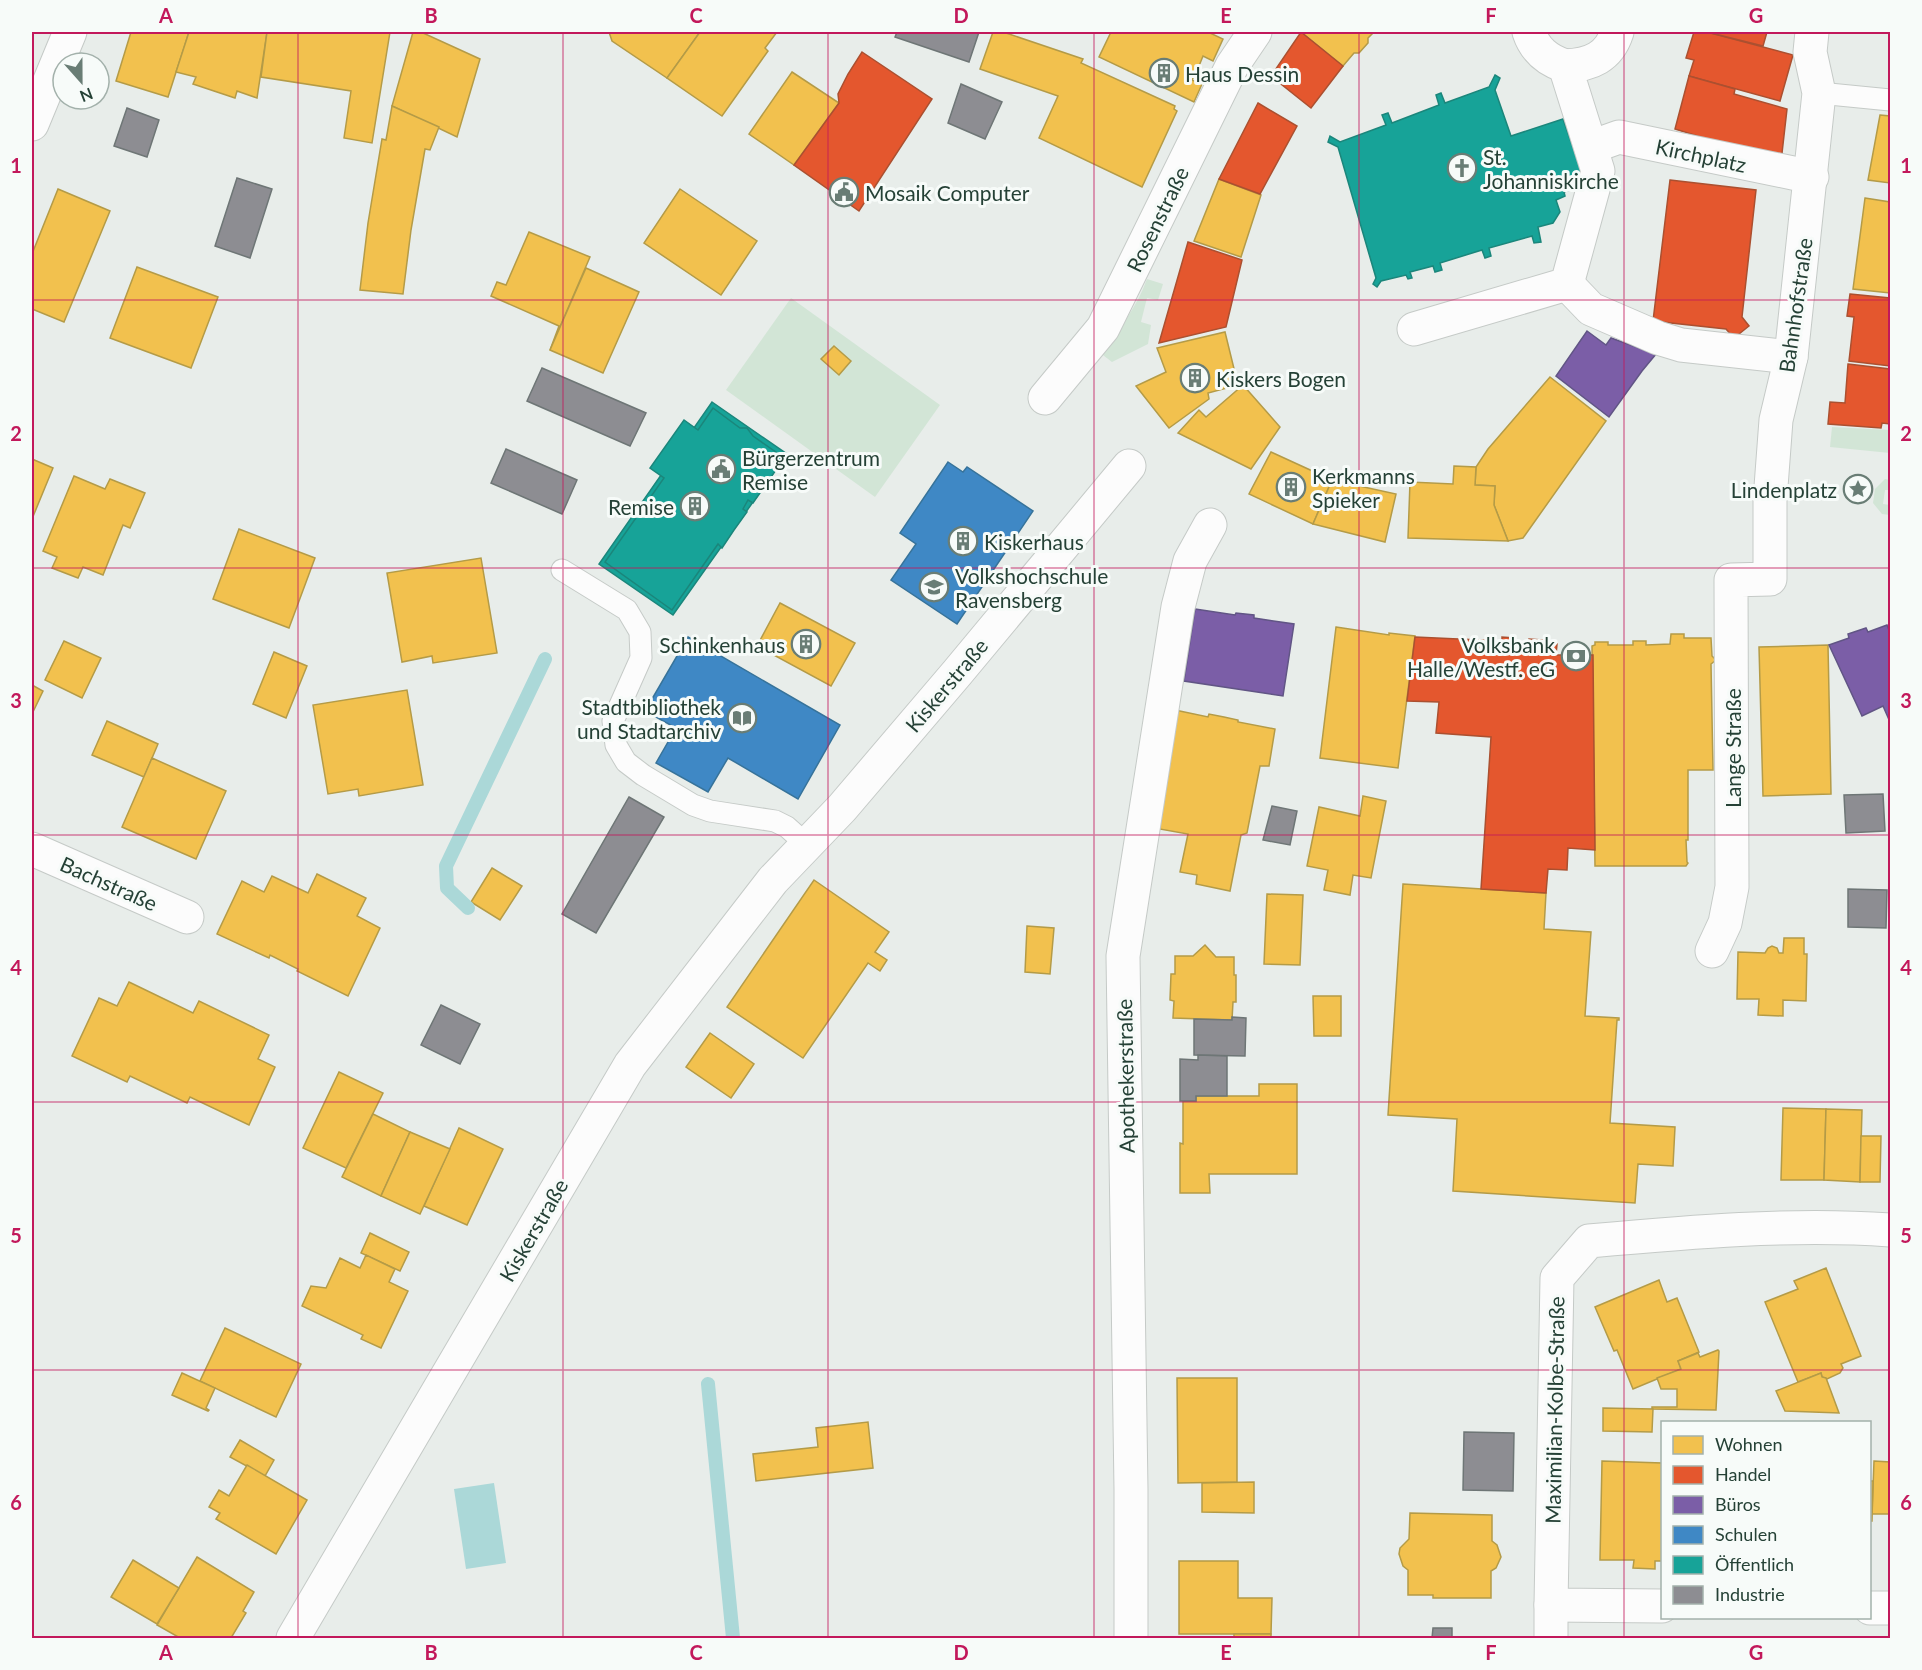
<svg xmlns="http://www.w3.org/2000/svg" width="1922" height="1670" viewBox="0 0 1922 1670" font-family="Lato,sans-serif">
<rect width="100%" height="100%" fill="#e8edea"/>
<g fill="#d2e5d6">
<path d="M1147,279l16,5 -5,16 -11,-2 -6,24 10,3 -3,19 -36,18 -13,-10c20,-21 38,-45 48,-73z"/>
<polygon points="791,298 940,405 875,497 726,390"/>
<polygon points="1832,427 1890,430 1890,453 1830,447"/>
<polygon points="1885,479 1890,480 1890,490 1885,490 1883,504 1890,505 1890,515 1882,514 1873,503 1875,489"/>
</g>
<polygon fill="#abd8d8" points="494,1483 506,1563 466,1569 454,1489"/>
<g fill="#f2c14e" stroke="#b49b47" stroke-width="1.5">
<polygon points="131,32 189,32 168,97 116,81"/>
<polygon points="189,32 267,32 257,98 237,91 235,98 193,84 196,77 176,72"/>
<polygon points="267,32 390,32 372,143 344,138 351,91 261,77"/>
<polygon points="413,32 421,32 480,59 457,137 392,106"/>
<polygon points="609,32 700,32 667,78 612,41"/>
<polygon points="700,32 777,32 765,48 768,51 722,116 667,78"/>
<polygon points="993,32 1003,32 1083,59 1081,63 1175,106 1174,109 1177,111 1142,187 1039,138 1058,96 980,69"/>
<polygon points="1111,32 1208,32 1223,39 1213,61 1203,56 1199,66 1192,80 1202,84 1194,102 1099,57"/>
<polygon points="1301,32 1374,32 1368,38 1368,43 1359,53 1354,53 1343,66"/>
<polygon points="792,72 839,103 794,165 749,134"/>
<polygon points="392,106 439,127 430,150 425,149 411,230 403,294 360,290 368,223 382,139 386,140"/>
<polygon points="1880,115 1890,116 1890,183 1868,180"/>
<polygon points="1219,179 1261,195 1241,257 1194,241"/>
<polygon points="58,189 110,211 64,322 32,309 32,254"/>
<polygon points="680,189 757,241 721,295 644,243"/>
<polygon points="1865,198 1890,202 1890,293 1853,289"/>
<polygon points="529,232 590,257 550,350 559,326 491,296 497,282 506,285"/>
<polygon points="137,267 218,297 191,368 110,338"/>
<polygon points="586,268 639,292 603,373 550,350"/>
<polygon points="1225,332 1238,385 1208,393 1209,399 1169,428 1136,386 1166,372 1157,348"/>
<polygon points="834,346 851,361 839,375 821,359"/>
<polygon points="1550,377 1606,421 1523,538 1508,541 1494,505 1495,486 1475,485 1476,467 1488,449"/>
<polygon points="1243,385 1280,427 1251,469 1178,433 1199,410 1206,417"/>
<polygon points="1271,452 1332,480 1313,524 1249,494"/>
<polygon points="32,459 53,468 32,519"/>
<polygon points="1454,466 1476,467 1475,485 1495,486 1494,505 1508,541 1408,538 1410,482 1453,484"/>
<polygon points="74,476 105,489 110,479 145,493 130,528 123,525 103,575 83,567 78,578 52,568 57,557 43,551"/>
<polygon points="1332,480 1396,494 1385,542 1313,524"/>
<polygon points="239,529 315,558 289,628 213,599"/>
<polygon points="481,558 497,653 433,663 432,656 402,662 387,573"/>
<polygon points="780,603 855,643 831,686 757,646"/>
<polygon points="1336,627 1389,635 1389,633 1415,636 1398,768 1320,758"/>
<polygon points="1671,634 1684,634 1684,638 1711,638 1712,656 1716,660 1711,664 1713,770 1688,770 1688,840 1686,840 1687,862 1688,863 1686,866 1595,866 1592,646 1595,645 1595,642 1608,642 1608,645 1633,645 1633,641 1646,641 1646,645 1670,644"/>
<polygon points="64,641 101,658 82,698 45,680"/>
<polygon points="1828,645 1831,794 1763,796 1759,647"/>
<polygon points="274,652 307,666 286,718 253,704"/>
<polygon points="32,685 43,691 32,714"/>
<polygon points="407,690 423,785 359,796 358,789 328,794 313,705"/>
<polygon points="1175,710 1208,717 1209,714 1224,717 1238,720 1238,722 1275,729 1269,766 1260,766 1247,833 1241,835 1230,891 1196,884 1197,875 1180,872 1188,834 1154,828"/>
<polygon points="107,721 158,744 144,777 92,755"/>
<polygon points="152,758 226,791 196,859 122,827"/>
<polygon points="1363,796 1386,801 1371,878 1353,875 1350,895 1324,890 1328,870 1307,866 1319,807 1360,816"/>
<polygon points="492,868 522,886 500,920 471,902"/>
<polygon points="317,874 366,898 357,916 380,928 348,996 297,971 298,969 270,955 269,958 217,934 242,881 264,892 272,876 308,893"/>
<polygon points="814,880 889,932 875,952 887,960 880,971 868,963 803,1058 727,1007"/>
<polygon points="1403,884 1546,893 1544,929 1591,932 1585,1016 1619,1018 1619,1020 1617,1020 1610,1123 1675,1127 1673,1166 1638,1164 1635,1203 1453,1191 1457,1119 1388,1115"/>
<polygon points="1267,894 1303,895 1300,965 1264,964"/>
<polygon points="1027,926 1054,928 1050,974 1025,972"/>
<polygon points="1784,938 1804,938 1804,954 1807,954 1806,1001 1783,1000 1783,1016 1758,1015 1759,999 1737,999 1738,952 1765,953 1768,948 1772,946 1777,948 1779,953 1783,953"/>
<polygon points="1205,945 1216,957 1234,957 1234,975 1236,975 1236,1002 1233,1002 1232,1020 1173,1018 1174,1001 1170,1000 1171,974 1175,974 1175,956 1193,956"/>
<polygon points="129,982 193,1013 199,1001 269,1035 258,1059 275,1067 249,1125 190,1097 187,1103 130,1076 127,1082 72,1056 99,998 117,1006"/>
<polygon points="1313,996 1341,996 1341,1036 1314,1036"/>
<polygon points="710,1033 754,1064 731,1098 686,1067"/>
<polygon points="339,1072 383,1093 346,1168 303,1148"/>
<polygon points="1259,1084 1297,1084 1297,1174 1209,1174 1210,1193 1180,1193 1180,1143 1183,1144 1183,1101 1196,1101 1196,1096 1259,1096"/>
<polygon points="1783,1108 1826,1109 1824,1180 1781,1180"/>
<polygon points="1826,1109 1862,1110 1860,1182 1824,1180"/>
<polygon points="373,1114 410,1132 381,1196 342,1177"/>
<polygon points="459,1128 503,1149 467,1225 424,1206"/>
<polygon points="410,1132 450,1149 420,1214 381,1196"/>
<polygon points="1861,1136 1881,1136 1880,1182 1860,1182"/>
<polygon points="370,1233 409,1252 400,1271 361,1253"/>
<polygon points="366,1255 395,1269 389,1282 408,1291 381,1348 361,1339 363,1335 302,1306 311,1286 326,1288 340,1258 360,1268"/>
<polygon points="1826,1268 1861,1356 1841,1364 1843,1368 1840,1373 1827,1379 1822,1377 1821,1373 1798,1382 1765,1302 1798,1289 1794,1281"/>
<polygon points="1659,1280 1667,1302 1677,1298 1699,1352 1678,1361 1681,1369 1633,1389 1617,1350 1614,1351 1595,1307"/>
<polygon points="225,1328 301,1364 276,1417 200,1381"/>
<polygon points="1718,1350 1719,1351 1716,1410 1652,1409 1652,1407 1677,1407 1677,1389 1661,1389 1657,1378 1681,1369 1678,1361 1698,1353 1700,1357"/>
<polygon points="182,1373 215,1388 206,1408 209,1410 208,1411 172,1395"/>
<polygon points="1821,1373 1822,1377 1826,1378 1839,1413 1785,1411 1776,1391"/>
<polygon points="1177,1378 1237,1378 1237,1482 1178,1483"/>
<polygon points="1603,1408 1653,1409 1652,1432 1603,1431"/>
<polygon points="868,1422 873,1468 756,1481 753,1454 818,1447 816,1428"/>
<polygon points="240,1440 274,1460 265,1476 230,1457"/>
<polygon points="1602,1461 1662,1463 1662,1561 1655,1561 1655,1569 1633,1568 1634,1560 1600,1560"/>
<polygon points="1874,1461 1890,1462 1890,1514 1872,1514"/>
<polygon points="247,1465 307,1500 276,1554 216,1519 220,1513 209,1507 219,1490 229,1496"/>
<polygon points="1870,1481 1873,1481 1872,1521 1870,1521"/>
<polygon points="1254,1482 1254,1513 1202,1512 1202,1483"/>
<polygon points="1410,1513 1492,1515 1492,1541 1497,1545 1501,1557 1496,1568 1491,1571 1491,1598 1433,1598 1433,1595 1408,1595 1408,1570 1403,1566 1399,1554 1400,1548 1409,1539"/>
<polygon points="197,1557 254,1592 243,1611 246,1613 231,1638 180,1638 157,1625"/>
<polygon points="133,1560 179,1588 157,1624 111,1597"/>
<polygon points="1179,1561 1238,1561 1238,1598 1272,1598 1271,1634 1179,1634"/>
<rect x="1234" y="1634" width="37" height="4"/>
</g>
<g fill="#e4572e" stroke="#ab5030" stroke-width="1.5">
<polygon points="1301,32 1343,66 1311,108 1271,76"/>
<polygon points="1694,32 1707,32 1793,55 1780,101 1689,76 1694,60 1686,58"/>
<polygon points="1707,32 1767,32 1763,46"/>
<polygon points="862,52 932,99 859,211 794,165 839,103 838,94 848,74"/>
<polygon points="1689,76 1735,89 1734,94 1787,109 1781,162 1675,129"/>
<polygon points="1258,103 1297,126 1260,194 1219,179"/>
<polygon points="1670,180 1756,190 1742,317 1749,326 1734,338 1726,329 1653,321"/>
<polygon points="1188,242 1242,260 1226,327 1159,343"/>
<polygon points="1850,294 1890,298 1890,366 1849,361 1854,317 1847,316"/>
<polygon points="1848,364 1890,369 1890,424 1882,423 1881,428 1828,424 1830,402 1845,403"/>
<polygon points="1415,637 1502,641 1502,637 1515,638 1515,642 1529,643 1529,639 1542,640 1541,643 1557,644 1556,655 1564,655 1564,650 1587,649 1587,655 1593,655 1595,850 1568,848 1567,870 1548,869 1546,893 1481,889 1491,737 1436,733 1439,702 1407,701"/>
</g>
<g fill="#7b5ea7" stroke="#615585" stroke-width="1.5">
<polygon points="1587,331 1606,345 1611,338 1656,354 1642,371 1609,417 1556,376"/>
<polygon points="1195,609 1235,615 1236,613 1254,615 1254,618 1294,624 1283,696 1184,681"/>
<polygon points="1887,625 1890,633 1890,722 1883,706 1862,716 1829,645 1849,638 1848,634 1866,628 1868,632"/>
</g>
<g fill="#3f88c5" stroke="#37739a" stroke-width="1.5">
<polygon points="948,462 963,472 967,467 1033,511 957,624 891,580 916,544 900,533"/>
<polygon points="688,637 840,725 798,799 728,758 708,792 656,763 676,728 645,711"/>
</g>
<g fill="#17a398" stroke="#1b867b" stroke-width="1.5">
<polygon points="1495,75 1500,78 1495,90 1511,136 1563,119 1586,184 1564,192 1565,196 1556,200 1560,212 1553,223 1538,227 1541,242 1534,243 1532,236 1489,248 1491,256 1485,258 1482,250 1440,263 1442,270 1435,272 1433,266 1410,272 1412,278 1408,279 1406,275 1381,281 1377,287 1373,284 1376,278 1338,147 1328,142 1330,136 1340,142 1386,125 1382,115 1388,113 1392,123 1439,105 1436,95 1441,93 1445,103 1489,87"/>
<polygon points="712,402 787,454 673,615 599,564"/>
<polygon points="713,408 740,428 747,428 753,436 780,455 773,464 778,467 753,503 748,500 743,509 747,512 734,530 722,548 718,544 672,610 605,562 664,478 650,468 684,420 698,430"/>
</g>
<g fill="#8d8d92" stroke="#6e7676" stroke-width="1.5">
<polygon points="897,32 979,32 969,62 895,37"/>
<polygon points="961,84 1002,102 985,139 948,123"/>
<polygon points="127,108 159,120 147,157 114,146"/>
<polygon points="237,178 272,189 250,258 215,246"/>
<polygon points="542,368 646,413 630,446 527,401"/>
<polygon points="506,449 577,480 562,514 491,483"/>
<polygon points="1883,794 1885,831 1846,833 1844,795"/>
<polygon points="629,797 664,817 596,933 562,914"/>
<polygon points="1272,806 1297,811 1290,845 1263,840"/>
<polygon points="1848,889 1887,890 1886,928 1848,927"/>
<polygon points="441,1005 480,1024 460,1064 421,1045"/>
<polygon points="1232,1017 1246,1018 1245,1056 1194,1055 1194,1019 1232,1020"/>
<polygon points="1198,1055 1227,1056 1227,1096 1196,1096 1196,1101 1180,1101 1180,1059 1198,1060"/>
<polygon points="1464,1432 1514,1433 1513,1491 1463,1490"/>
<polygon points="1433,1628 1452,1628 1452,1638 1432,1638"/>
</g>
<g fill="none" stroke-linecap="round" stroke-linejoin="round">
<g stroke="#abd8d8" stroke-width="14">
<polyline points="468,908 447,888 446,866 545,659"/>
<polyline points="708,1384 733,1638"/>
</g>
<g stroke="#c5cac7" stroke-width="23">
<g id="service">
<polyline points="1819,93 1890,100"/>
<polyline points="562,570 627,610 640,632 641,658 613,721 616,745 626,762 643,775 693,805 710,811 775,821 787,827 806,844"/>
</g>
</g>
<g stroke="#c5cac7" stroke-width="35">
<g id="minor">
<path d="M1529,32c6,18 18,28 36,34"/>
<polyline points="32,124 70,32"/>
<polyline points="1591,147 1619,137 1812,177"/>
<polyline points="1567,284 1591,309 1658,338 1681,345 1791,357"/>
<path d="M1414,329l153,-45 31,-113 -33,-105c26,-1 44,-9 52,-34"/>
<polyline points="1045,398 1103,328 1232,66 1255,32"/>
<polyline points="32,849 187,917"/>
<polyline points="1712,951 1725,923 1732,887 1731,580 1770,579 1770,500 1776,420 1791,357 1819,93 1810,52 1812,32"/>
<path d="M1662,1606l-111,-1 6,-327 32,-37c100,-9 202,-18 301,-11"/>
<polyline points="1870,1608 1890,1608"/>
<polyline points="293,1638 630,1065 773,880 842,808 957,673 1129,466"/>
<polyline points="1131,1638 1131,1490 1123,956 1178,607 1190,561 1210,525"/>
<polyline points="1551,1638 1551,1605"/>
</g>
</g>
<use href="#service" stroke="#fcfcfc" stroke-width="21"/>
<use href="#minor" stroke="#fcfcfc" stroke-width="33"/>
</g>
<path fill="none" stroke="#c2185b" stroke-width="1.5" stroke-opacity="0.55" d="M298,32v1606M563,32v1606M828,32v1606M1094,32v1606M1359,32v1606M1624,32v1606M32,300h1858M32,568h1858M32,835h1858M32,1102h1858M32,1370h1858"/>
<defs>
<g id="building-ring" transform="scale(1.5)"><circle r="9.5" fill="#f7fbf9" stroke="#697d75" stroke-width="1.5"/><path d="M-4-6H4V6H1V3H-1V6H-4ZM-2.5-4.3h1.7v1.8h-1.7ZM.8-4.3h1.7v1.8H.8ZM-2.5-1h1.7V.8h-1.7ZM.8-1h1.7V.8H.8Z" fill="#697d75"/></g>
<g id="church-ring" transform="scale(1.5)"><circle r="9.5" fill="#f7fbf9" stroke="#697d75" stroke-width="1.5"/><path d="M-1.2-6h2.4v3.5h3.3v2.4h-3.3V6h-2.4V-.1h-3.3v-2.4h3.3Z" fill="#697d75"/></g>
<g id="civic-ring" transform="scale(1.5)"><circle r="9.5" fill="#f7fbf9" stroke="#697d75" stroke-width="1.5"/><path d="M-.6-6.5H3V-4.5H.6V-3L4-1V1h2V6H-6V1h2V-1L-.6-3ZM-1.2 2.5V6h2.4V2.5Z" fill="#697d75"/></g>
<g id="sight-ring" transform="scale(1.5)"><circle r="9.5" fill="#f7fbf9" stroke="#697d75" stroke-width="1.5"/><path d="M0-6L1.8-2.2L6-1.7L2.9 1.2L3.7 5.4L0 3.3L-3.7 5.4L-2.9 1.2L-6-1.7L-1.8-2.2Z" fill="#697d75"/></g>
<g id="university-ring" transform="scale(1.5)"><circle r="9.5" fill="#f7fbf9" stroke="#697d75" stroke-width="1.5"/><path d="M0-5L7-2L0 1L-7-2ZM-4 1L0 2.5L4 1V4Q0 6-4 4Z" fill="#697d75"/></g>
<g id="bank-ring" transform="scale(1.5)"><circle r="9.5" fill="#f7fbf9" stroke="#697d75" stroke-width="1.5"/><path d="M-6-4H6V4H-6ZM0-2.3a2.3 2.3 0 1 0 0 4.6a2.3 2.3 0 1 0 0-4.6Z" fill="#697d75"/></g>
<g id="library-ring" transform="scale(1.5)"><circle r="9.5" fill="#f7fbf9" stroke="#697d75" stroke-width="1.5"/><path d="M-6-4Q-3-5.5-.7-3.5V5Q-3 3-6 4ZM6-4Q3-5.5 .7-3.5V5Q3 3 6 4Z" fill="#697d75"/></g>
</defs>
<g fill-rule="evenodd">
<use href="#building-ring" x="1164" y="73"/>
<use href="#church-ring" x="1462" y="168"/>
<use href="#civic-ring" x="844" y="192"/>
<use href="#building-ring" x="1195" y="378"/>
<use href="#civic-ring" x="721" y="469"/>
<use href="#building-ring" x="1291" y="487"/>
<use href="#sight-ring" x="1858" y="489"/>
<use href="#building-ring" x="695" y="506"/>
<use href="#building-ring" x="963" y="541"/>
<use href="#university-ring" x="934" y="587"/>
<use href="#building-ring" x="806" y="644"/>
<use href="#bank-ring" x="1576" y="656"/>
<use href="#library-ring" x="742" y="718"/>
</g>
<g text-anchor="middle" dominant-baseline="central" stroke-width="6" stroke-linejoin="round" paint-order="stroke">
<g font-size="21" fill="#254136" stroke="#f7fbf9" text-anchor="start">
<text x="1185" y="73">Haus Dessin</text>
<text x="1483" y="156">St.<tspan x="1483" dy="24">Johanniskirche</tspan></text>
<text x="865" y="192">Mosaik Computer</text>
<text x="1216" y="378">Kiskers Bogen</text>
<text x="742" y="457">Bürgerzentrum<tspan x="742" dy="24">Remise</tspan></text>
<text x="1312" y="475">Kerkmanns<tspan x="1312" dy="24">Spieker</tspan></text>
<text x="1837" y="489" text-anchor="end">Lindenplatz</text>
<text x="674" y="506" text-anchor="end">Remise</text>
<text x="984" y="541">Kiskerhaus</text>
<text x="955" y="575">Volkshochschule<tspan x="955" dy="24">Ravensberg</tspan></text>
<text x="785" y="644" text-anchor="end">Schinkenhaus</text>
<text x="1555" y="644" text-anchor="end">Volksbank<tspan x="1555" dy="24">Halle/Westf. eG</tspan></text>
<text x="721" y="706" text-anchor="end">Stadtbibliothek<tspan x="721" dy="24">und Stadtarchiv</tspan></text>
</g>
<g font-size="21" fill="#254136" stroke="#f7fbf9">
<text transform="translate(1701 155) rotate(12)">Kirchplatz</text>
<text transform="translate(1157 219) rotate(-64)">Rosenstraße</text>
<text transform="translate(1795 305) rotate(-82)">Bahnhofstraße</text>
<text transform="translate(946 685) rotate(-50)">Kiskerstraße</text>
<text transform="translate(1732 748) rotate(-90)">Lange Straße</text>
<text transform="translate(109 883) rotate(24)">Bachstraße</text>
<text transform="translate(1125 1076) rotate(-91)">Apothekerstraße</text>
<text transform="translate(533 1230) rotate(-60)">Kiskerstraße</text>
<text transform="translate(1554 1410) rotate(-89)">Maximilian-Kolbe-Straße</text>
</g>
</g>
<rect width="1922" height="1670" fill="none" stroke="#f7fbf9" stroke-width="66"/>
<rect x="1661" y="1421" width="210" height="198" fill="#f7fbf9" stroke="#a3b1ab" stroke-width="1.5"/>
<rect x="1673" y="1436" width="30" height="18" fill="#f2c14e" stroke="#a3b1ab" stroke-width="1.5"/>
<text x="1715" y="1451" font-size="18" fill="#254136">Wohnen</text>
<rect x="1673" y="1466" width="30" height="18" fill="#e4572e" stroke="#a3b1ab" stroke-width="1.5"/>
<text x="1715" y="1481" font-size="18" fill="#254136">Handel</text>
<rect x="1673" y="1496" width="30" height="18" fill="#7b5ea7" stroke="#a3b1ab" stroke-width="1.5"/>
<text x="1715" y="1511" font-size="18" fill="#254136">Büros</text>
<rect x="1673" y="1526" width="30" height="18" fill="#3f88c5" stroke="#a3b1ab" stroke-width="1.5"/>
<text x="1715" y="1541" font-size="18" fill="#254136">Schulen</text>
<rect x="1673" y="1556" width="30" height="18" fill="#17a398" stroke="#a3b1ab" stroke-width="1.5"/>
<text x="1715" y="1571" font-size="18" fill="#254136">Öffentlich</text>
<rect x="1673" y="1586" width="30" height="18" fill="#8d8d92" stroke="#a3b1ab" stroke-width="1.5"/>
<text x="1715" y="1601" font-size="18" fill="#254136">Industrie</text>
<g transform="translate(81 81) rotate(159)"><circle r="28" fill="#f7fbf9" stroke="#a3b1ab" stroke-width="1.5"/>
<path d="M0-4.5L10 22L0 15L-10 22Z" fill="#697d75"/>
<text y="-9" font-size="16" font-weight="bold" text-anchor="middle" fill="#254136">N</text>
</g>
<rect x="33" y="33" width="1856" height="1604" fill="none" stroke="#c2185b" stroke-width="2"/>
<g font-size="20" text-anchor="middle" font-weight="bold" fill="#c2185b">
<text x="166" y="23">A</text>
<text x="431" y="23">B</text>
<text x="696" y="23">C</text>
<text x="961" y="23">D</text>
<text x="1226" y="23">E</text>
<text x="1491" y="23">F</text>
<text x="1756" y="23">G</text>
<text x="16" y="173">1</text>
<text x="1906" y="173">1</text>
<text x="16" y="441">2</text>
<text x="1906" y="441">2</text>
<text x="16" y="708">3</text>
<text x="1906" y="708">3</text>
<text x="16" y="975">4</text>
<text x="1906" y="975">4</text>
<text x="16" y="1243">5</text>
<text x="1906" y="1243">5</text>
<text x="16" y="1510">6</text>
<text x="1906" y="1510">6</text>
<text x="166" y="1660">A</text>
<text x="431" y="1660">B</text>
<text x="696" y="1660">C</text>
<text x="961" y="1660">D</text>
<text x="1226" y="1660">E</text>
<text x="1491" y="1660">F</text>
<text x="1756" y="1660">G</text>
</g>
</svg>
